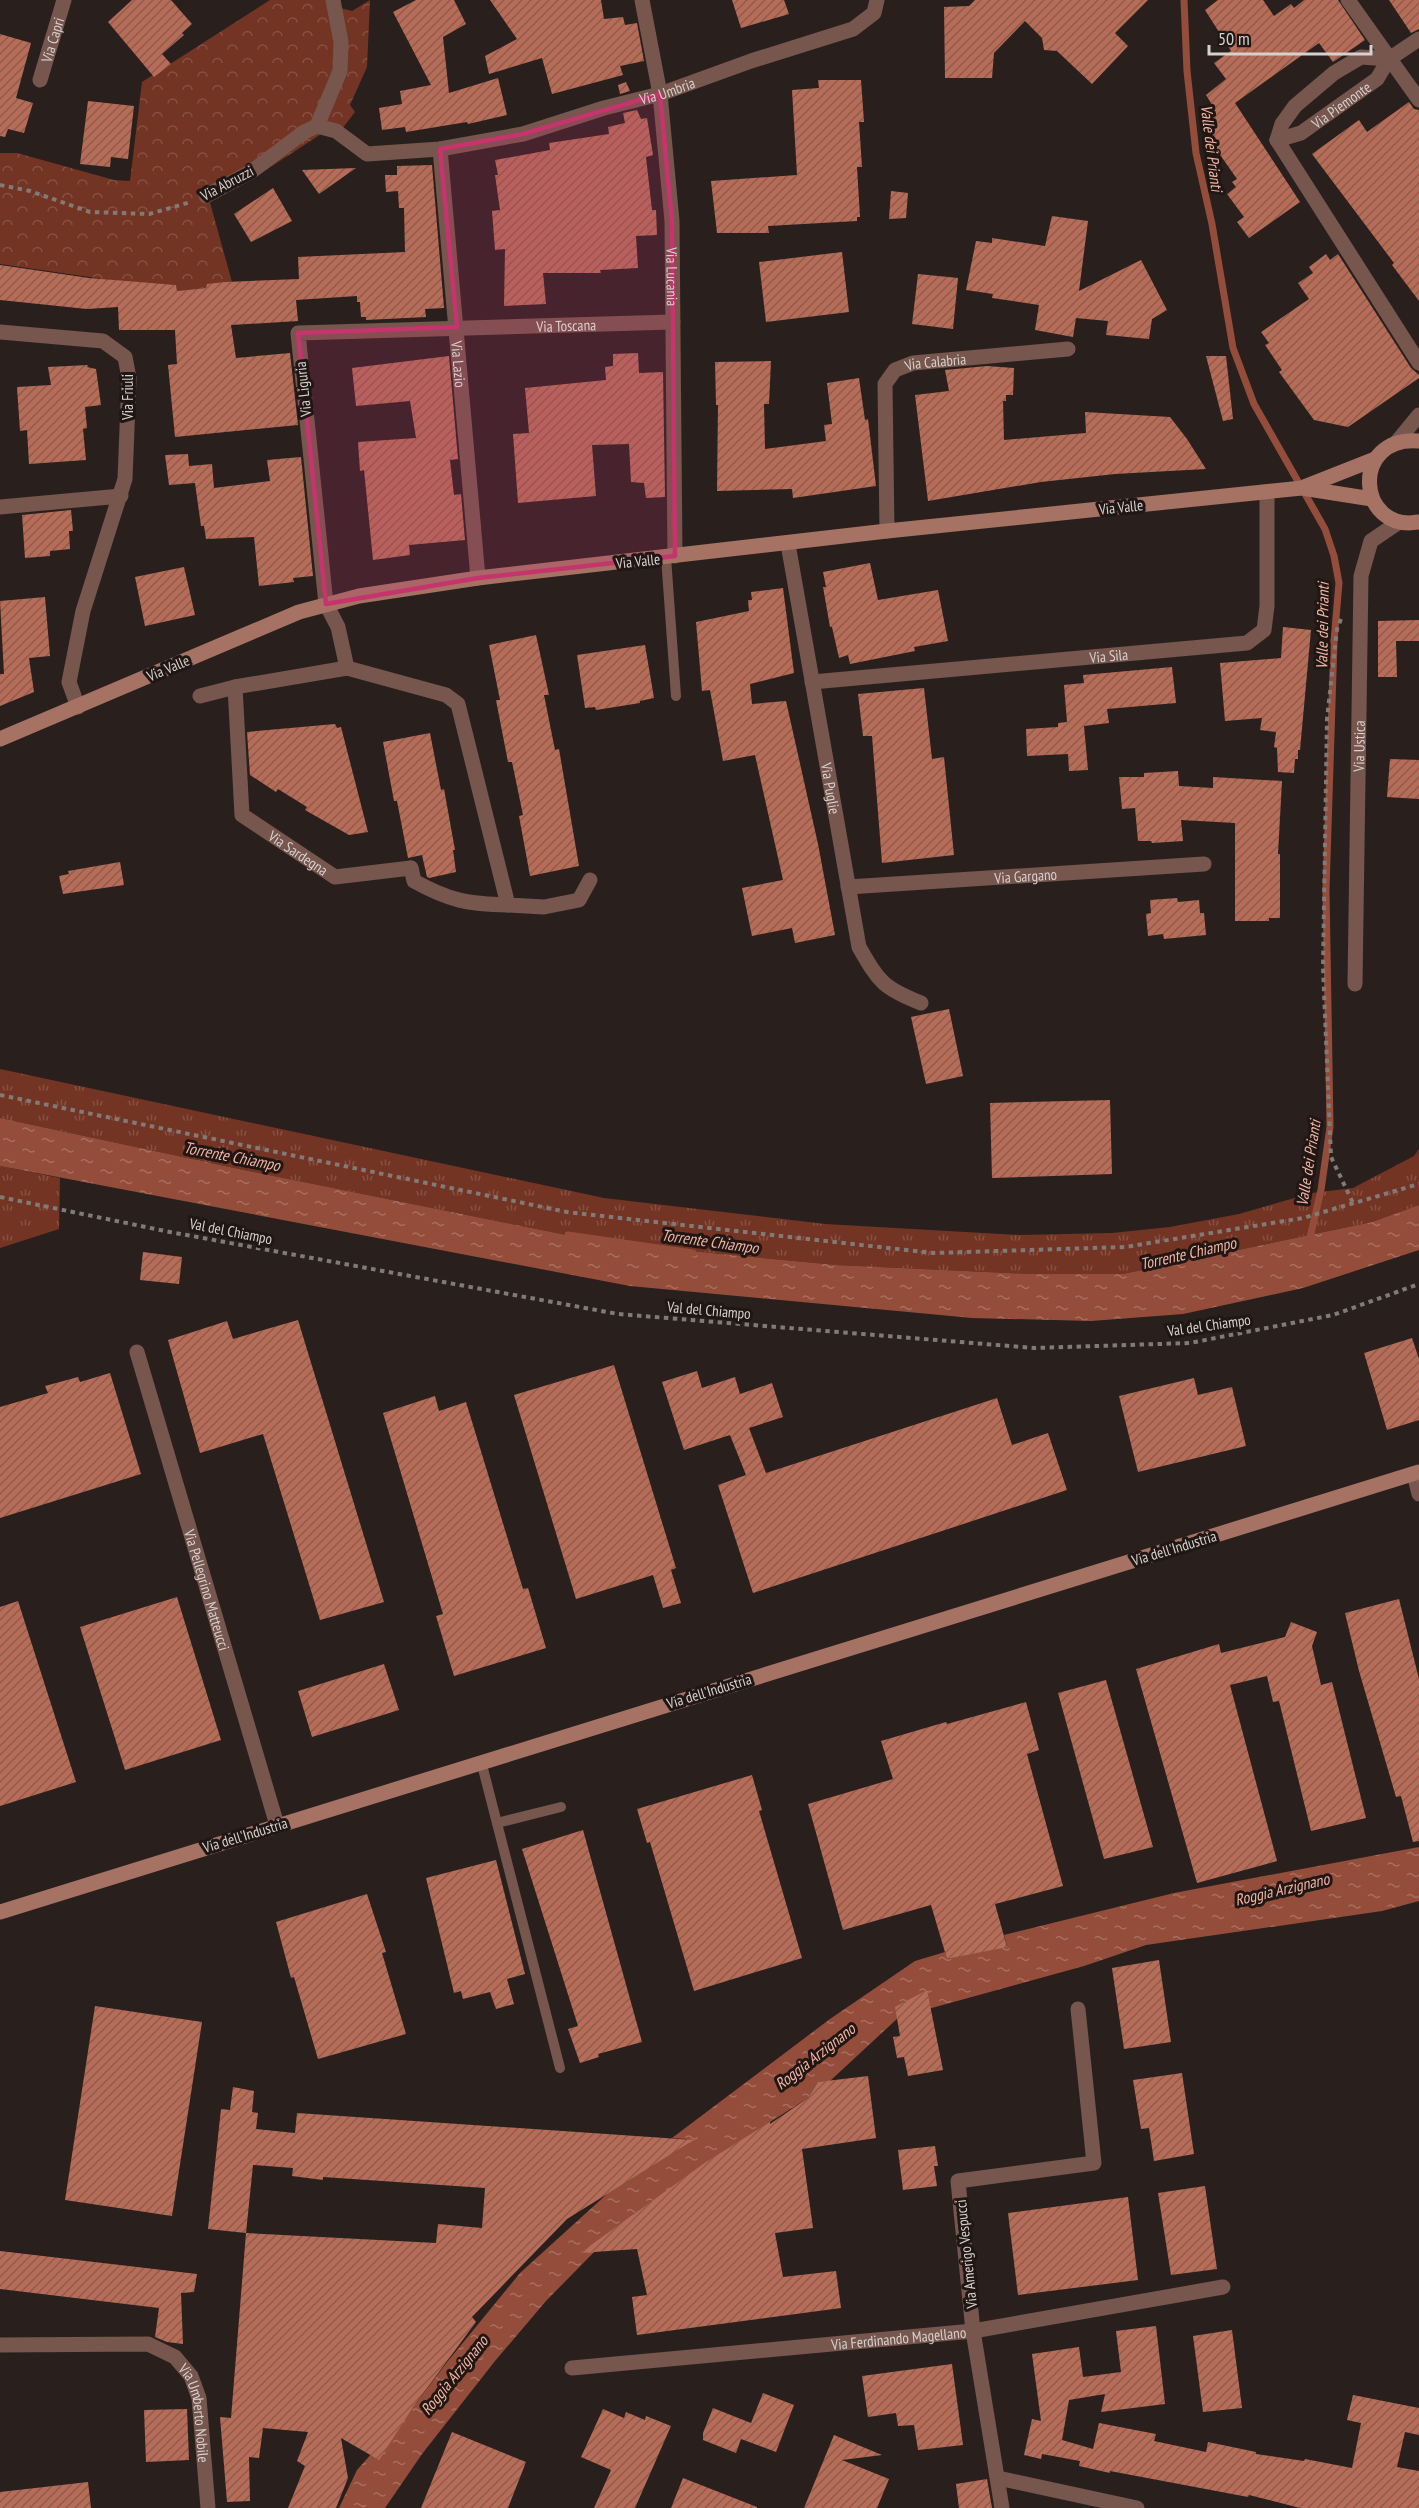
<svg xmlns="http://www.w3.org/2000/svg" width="1419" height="2508" viewBox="0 0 1419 2508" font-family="'PT Sans Narrow',sans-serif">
<defs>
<pattern id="grass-tufts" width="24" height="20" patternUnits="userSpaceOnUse" patternTransform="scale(1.5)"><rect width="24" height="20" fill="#733423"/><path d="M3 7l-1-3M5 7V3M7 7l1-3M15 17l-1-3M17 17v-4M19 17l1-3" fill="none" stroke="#865042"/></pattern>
<pattern id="park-crowns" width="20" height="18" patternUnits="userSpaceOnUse" patternTransform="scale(1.5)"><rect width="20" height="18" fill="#733423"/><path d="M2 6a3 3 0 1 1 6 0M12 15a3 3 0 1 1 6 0" fill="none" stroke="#865042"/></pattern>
<pattern id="water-ripples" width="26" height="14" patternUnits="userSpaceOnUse" patternTransform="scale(1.5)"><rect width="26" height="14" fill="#954d3b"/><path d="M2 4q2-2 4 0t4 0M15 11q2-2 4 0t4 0" fill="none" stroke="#a86e5f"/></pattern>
<pattern id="building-hatch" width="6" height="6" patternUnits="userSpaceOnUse" patternTransform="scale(1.5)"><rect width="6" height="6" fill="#b76c58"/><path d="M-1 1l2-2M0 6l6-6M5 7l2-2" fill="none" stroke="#8d5c4f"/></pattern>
</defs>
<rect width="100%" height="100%" fill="#29201e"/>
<g fill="url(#grass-tufts)">
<polygon points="0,1069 604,1198 825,1224 1020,1235 1112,1233 1170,1227 1239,1214 1312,1193 1353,1188 1414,1156 1419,1149 1419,1205 1372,1222 1123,1274 1030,1274 836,1265 606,1243 239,1169 0,1118"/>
<polygon points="0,1166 60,1178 59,1229 0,1248"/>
</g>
<polygon fill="url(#park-crowns)" points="270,0 326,0 336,7 352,11 370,0 367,67 350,105 355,112 342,129 321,134 263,172 209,199 232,282 206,288 177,291 176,285 117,281 0,264 0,153 17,153 114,180 130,181 142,82"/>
<g fill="url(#water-ripples)">
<polygon points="0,1118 239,1169 606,1243 836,1265 1030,1274 1123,1274 1372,1222 1419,1205 1419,1250 1303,1288 1183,1314 1091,1321 972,1318 630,1286 0,1166"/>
<polygon points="1419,1847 1419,1901 1382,1911 1146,1945 1084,1966 899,2017 830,2081 818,2082 808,2098 770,2122 777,2173 730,2147 634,2214 633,2217 597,2249 546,2301 495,2361 422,2454 385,2508 339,2508 357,2470 413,2407 448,2361 520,2273 607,2194 689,2143 686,2139 672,2138 830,2019 915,1961 945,1952 947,1959 1007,1946 1004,1935 1174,1893"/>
</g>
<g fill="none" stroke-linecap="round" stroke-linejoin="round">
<g stroke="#954d3b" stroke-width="7">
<polyline points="1184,0 1187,71 1196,153 1212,224 1233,348 1254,404 1325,529 1334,556 1339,583 1334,641 1326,890 1330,1127 1321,1190 1309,1242"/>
<polyline points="568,1235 693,1253"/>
</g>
</g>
<g fill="url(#building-hatch)" fill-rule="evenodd">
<polygon points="132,0 171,0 192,24 182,33 184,35 162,54 171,64 154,77 108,22"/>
<polygon points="416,0 454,0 466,24 443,37 449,93 498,78 507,115 468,124 467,122 406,132 405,127 382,130 379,108 402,104 400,91 431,85 393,12"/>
<polygon points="490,0 601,0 604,19 623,17 625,25 637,23 644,61 620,66 623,75 552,94 542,58 489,74 485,56 517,39"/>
<polygon points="732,0 784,0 789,14 741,28"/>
<polygon points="975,0 1148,0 1115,33 1128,46 1092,84 1057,51 1044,50 1042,38 1025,21 994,53 992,78 945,78 944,7 969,6"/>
<polygon points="1218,0 1263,0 1274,16 1291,4 1294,8 1304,0 1338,0 1365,40 1333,62 1319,43 1235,103 1300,202 1249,238 1237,222 1244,217 1227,194 1236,187 1232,182 1237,179 1209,139 1206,115 1214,108 1206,95 1226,79 1214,63 1231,51 1205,10"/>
<polygon points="1389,0 1419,0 1419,29 1411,33"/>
<polygon points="0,34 31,43 16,98 33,103 24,133 8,129 5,137 0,136"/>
<polygon points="818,80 861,80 864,122 859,122 862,167 857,167 860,217 857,217 857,221 768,226 769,233 717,233 711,181 797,175 792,90 819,88"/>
<polygon points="626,82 630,91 620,94 618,85"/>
<polygon points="88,101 134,106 128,159 111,157 110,167 80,164"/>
<polygon points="1409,102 1414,109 1419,110 1419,301 1392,265 1394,263 1312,154 1359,120 1367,132"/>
<polygon points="637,110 641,119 647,118 653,155 646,157 652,210 656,210 657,235 636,236 638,268 600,270 601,273 543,273 546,304 504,306 505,249 495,250 492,211 500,210 495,175 498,175 495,160 550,150 549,143 609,134 608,127 625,123 623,113"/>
<polygon points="432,165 444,308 425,309 426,317 366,320 366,317 361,317 360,302 357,302 357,296 296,300 298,321 231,325 236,358 290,353 298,425 175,437 168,365 177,364 175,330 119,330 118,307 87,309 0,300 0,265 89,278 176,285 177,291 206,288 207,284 225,282 299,279 298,257 405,252 404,208 399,208 398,191 386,192 385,175 397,175 397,166"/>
<polygon points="356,168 319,194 302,170"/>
<polygon points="273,188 292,221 251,242 234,214"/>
<polygon points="891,191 908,193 906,218 889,219"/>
<polygon points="1052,216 1088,221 1079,291 1141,260 1167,310 1152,319 1149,339 1106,335 1108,321 1076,318 1073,337 1035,330 1039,305 992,298 993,294 966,290 976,241 992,243 992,238 1045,246"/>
<polygon points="842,252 849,312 766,322 759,262"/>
<polygon points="1326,254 1330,260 1338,254 1411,368 1419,375 1419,378 1348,427 1314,420 1279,372 1282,370 1265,345 1269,343 1261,332 1309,299 1298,283 1313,273 1309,267"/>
<polygon points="918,274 958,278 953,329 912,324"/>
<polygon points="638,353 639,373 663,372 665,497 646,498 644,483 631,482 629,444 592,445 596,496 518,503 513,434 529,433 525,388 606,380 605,367 613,366 613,354"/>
<polygon points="449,356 458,459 450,460 454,495 461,494 465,540 409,545 410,555 373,560 364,470 360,471 358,442 416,438 410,401 356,406 352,368"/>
<polygon points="1206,356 1226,356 1233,419 1223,421"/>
<polygon points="771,361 769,404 764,404 765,449 826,441 824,425 832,424 827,383 859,378 865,420 868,419 876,486 793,498 792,489 717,491 718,405 716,405 715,362"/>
<polygon points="88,365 87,367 96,369 101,405 85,407 87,428 83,429 86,460 29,464 27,430 20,431 17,387 51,385 48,367"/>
<polygon points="987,366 1014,368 1013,395 1006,395 1006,401 1003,401 1004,440 1086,433 1085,412 1170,417 1187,439 1206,469 1115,474 1041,482 928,501 915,395 949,391 945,370"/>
<polygon points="188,454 189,466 212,464 214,488 270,481 267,460 301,457 313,576 293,578 294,582 259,586 254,537 206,539 204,526 201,526 195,483 169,485 165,455"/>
<polygon points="71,510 73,531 69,531 70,549 50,551 50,556 25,558 22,515"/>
<polygon points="870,563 878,600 938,590 948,641 914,647 915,651 850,664 848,655 839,658 832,627 830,627 823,587 826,587 823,572"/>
<polygon points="184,567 195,615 145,626 135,577"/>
<polygon points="783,588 794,673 750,684 752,704 786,701 818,844 835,935 795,943 792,928 752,936 742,888 783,880 755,755 723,761 710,690 702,691 696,622 749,611 748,600 752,600 751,592"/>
<polygon points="45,597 50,656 29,658 34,692 0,706 0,674 4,674 0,601"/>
<polygon points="1419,620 1419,641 1396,641 1397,677 1378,677 1378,621"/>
<polygon points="1283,627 1311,630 1300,750 1298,750 1298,759 1295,759 1294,773 1278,772 1277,748 1274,747 1276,732 1260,730 1262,718 1225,721 1220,663 1281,658"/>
<polygon points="536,635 549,695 544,695 555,750 559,749 579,866 530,876 519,816 523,815 512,762 508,762 496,700 500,700 489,645"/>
<polygon points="645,645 654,698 640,701 640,703 596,710 595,707 585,708 577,655"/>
<polygon points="1172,667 1176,703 1107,709 1109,723 1084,726 1088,770 1069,771 1068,754 1027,756 1026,729 1058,727 1058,723 1067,722 1064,685 1084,683 1083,675"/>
<polygon points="924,688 932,759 944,757 954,855 882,863 872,736 863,736 858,694"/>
<polygon points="335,724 337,728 341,727 368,832 349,835 305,810 307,807 278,789 276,792 250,775 247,732"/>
<polygon points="430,733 441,790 444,789 455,850 453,850 456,872 429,878 427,877 422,855 408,858 397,801 394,801 383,742"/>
<polygon points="1390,759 1419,760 1419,799 1387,797"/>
<polygon points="1178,771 1179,786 1213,788 1213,777 1282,781 1278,854 1280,854 1280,918 1269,918 1269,921 1235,921 1235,823 1181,820 1183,841 1152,843 1151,841 1138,841 1135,808 1122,809 1119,777 1144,777 1144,773"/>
<polygon points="120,862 124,885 63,894 59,876 69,874 68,871"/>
<polygon points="1177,898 1178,902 1199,900 1200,913 1204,913 1206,935 1164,939 1163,934 1148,936 1146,914 1151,913 1150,900"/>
<polygon points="949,1009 963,1076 926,1084 911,1017"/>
<polygon points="1110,1100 1112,1174 992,1178 990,1103"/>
<polygon points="143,1252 182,1257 179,1284 140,1280"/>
<polygon points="298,1320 384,1602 320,1620 263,1434 200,1453 168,1340 227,1321 233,1339"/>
<polygon points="1412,1338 1419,1359 1419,1420 1387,1430 1364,1353"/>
<polygon points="614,1365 676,1568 671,1570 681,1603 663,1608 653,1575 576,1599 514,1395"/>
<polygon points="697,1371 702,1388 735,1377 740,1394 772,1383 783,1417 749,1428 766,1473 997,1398 1012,1445 1048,1433 1067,1490 753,1593 718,1485 746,1475 730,1435 684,1450 662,1382"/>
<polygon points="110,1373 141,1474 0,1518 0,1407 48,1393 45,1386 78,1377 80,1382"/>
<polygon points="1194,1378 1198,1395 1232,1387 1246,1446 1138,1472 1119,1396"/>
<polygon points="435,1396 439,1411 466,1402 523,1589 528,1588 546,1648 454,1676 436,1616 443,1614 383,1413"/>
<polygon points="177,1597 221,1740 125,1770 80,1627"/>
<polygon points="1399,1599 1419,1679 1419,1841 1413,1842 1401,1796 1396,1797 1359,1671 1345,1613"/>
<polygon points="18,1601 76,1782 0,1806 0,1607"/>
<polygon points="1291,1622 1317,1632 1312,1646 1321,1685 1332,1682 1366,1818 1311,1831 1279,1701 1273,1702 1267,1676 1230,1685 1277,1861 1197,1883 1136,1669 1219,1644 1221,1653 1285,1637"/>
<polygon points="384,1664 399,1710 312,1737 298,1691"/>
<polygon points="1106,1680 1153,1847 1104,1859 1058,1693"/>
<polygon points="1026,1702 1039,1750 1027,1754 1063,1886 995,1904 1007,1947 947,1959 931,1905 843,1930 808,1804 893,1779 881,1741 946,1722 947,1724"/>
<polygon points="752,1775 762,1810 759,1811 802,1958 694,1991 650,1842 647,1843 637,1809"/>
<polygon points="583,1830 642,2042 598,2054 599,2057 580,2063 568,2029 578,2026 522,1849"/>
<polygon points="496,1860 525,1974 507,1979 514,2004 496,2009 490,1992 463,1999 461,1991 454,1993 426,1878"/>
<polygon points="367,1894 386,1952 382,1953 406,2034 318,2059 294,1977 291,1978 276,1922"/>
<polygon points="1159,1960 1171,2042 1124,2049 1112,1968"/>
<polygon points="927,1990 943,2070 908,2076 904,2057 897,2058 893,2037 900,2036 895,2007"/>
<polygon points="95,2006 202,2022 172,2216 65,2200"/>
<polygon points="1182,2073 1194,2154 1154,2161 1149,2128 1141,2129 1133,2080"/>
<polygon points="868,2076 876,2138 802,2149 813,2228 775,2233 783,2277 836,2271 841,2308 637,2335 632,2297 647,2295 637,2249 580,2253 706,2162 770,2122 770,2124 808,2098 818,2082"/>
<path d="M233,2087l21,4 -2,21 6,1 -2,16 39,4 2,-20 397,27 -127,79 -95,98 4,5 -63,85 -34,53 -38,-22 7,40 -12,30h-48l17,-42 -8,-5 11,-29 -45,-4 -4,30 -10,-1 1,44 -23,1 -7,-85 11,1 15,-185 -38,-4 13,-120 9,1zM253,2165l40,3 -1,8 31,4v-3l162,11 -3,40 -44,-4 -2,19 -190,-10z"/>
<polygon points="935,2146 938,2166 934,2166 937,2186 903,2190 898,2150"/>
<polygon points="1205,2186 1217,2269 1171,2275 1158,2193"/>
<polygon points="1128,2197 1138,2280 1018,2295 1008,2213"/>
<polygon points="0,2251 197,2274 194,2292 181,2293 183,2344 167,2342 155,2337 159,2308 0,2289"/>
<polygon points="1156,2326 1165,2404 1101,2412 1105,2394 1069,2400 1062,2440 1093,2449 1099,2423 1156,2434 1154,2441 1206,2452 1208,2442 1256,2452 1256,2454 1304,2461 1305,2459 1352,2468 1361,2423 1347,2420 1353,2395 1419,2408 1419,2435 1405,2432 1397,2467 1419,2471 1419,2508 1300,2508 1249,2495 1248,2497 1110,2471 1110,2473 1079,2466 1080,2461 1042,2454 1041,2459 1024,2455 1032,2419 1041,2421 1032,2354 1079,2347 1083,2377 1121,2372 1116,2331"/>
<polygon points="1232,2330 1242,2408 1203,2412 1193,2336"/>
<polygon points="952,2364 963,2445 918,2450 914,2425 898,2426 896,2413 868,2417 862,2376"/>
<polygon points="763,2393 794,2405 776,2452 741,2439 736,2453 703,2440 703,2433 713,2408 751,2423"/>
<polygon points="187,2409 189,2460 146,2462 144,2410"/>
<polygon points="603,2409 624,2418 626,2412 645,2420 646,2416 671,2426 635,2508 594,2508 611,2470 581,2457"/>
<polygon points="452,2432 526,2462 508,2508 421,2508"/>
<polygon points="834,2435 882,2455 842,2460 889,2479 877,2508 804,2508"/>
<polygon points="683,2478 757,2507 757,2508 671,2508"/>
<polygon points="987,2479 992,2508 959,2508 956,2484"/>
<polygon points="88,2482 91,2508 0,2508 0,2492"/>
</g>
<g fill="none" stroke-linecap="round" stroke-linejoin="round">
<g stroke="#817a78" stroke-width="4" stroke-dasharray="4.5 4.5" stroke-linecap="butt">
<polyline points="0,185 30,191 90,212 149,214 191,202"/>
<polyline points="1341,619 1337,629 1327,719 1323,968 1331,1157 1353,1203"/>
<polyline points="0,1095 567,1212 934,1253 1125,1247 1303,1218 1419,1184"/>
<polyline points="0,1197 170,1232 618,1314 1034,1348 1190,1343 1333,1315 1419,1284"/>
</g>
<g stroke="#76564d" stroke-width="10">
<polyline points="666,557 676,696"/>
<polyline points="481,1761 560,2068"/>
<polyline points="497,1823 561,1807"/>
</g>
<g stroke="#76564d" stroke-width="15">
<polyline points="317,126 340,71 341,42 333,0"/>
<path id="s1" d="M235,687l7,128 93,62 76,-9"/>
</g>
<g stroke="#76564d" stroke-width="15">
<path id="s2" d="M642,0l18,94 12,127 3,335"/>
<polyline points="1348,0 1419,100"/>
<path id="s3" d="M40,80l24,-80"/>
<polyline points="1277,140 1419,363"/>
<path id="s4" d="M1277,140l24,-7 76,-54 12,-20 30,-20"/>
<polyline points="1277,140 1282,124 1295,106 1334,73 1361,57 1389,59"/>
<path id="s5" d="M440,149l38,429"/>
<path id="s6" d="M206,196l46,-25 52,-39 13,-6 19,5 31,23 73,-5 83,-15 81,-26 56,-14 91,-33 102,-32 21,-16 3,-13"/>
<polyline points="0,332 103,341 125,357 129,378 125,479 83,611 69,682 78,707"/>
<polyline points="0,507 121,496"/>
<path id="s7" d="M887,531l-2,-147 10,-14 18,-7 155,-14"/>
<path id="s8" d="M788,544l71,403c20,35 24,41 62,56"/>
<path id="s9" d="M812,682l435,-39 17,-13 3,-24v-114"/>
<polyline points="200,696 235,687 347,668"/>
<path d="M411,868l3,13c36,20 54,23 94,24"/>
<path id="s10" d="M590,880l-11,20 -35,7 -36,-2 -50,-201 -12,-9 -99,-27 -9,-41 -12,-23 -28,-271 375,-11"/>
<path id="s11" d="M848,887l356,-23"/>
<path id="s12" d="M1355,984l6,-408 10,-35 28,-19"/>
<path id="s13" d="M137,1352l140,473"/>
<path id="s14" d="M0,2345l148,-1 27,13 16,19 8,22 9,110"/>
<path id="s15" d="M572,2368l401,-37 250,-44"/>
<polyline points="998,2478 1137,2508"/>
<polyline points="1002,2508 973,2331 958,2181 1094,2163 1078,2009"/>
</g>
<g stroke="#76564d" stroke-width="15">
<polyline points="1396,443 1419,415"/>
<polyline points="1414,1474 1419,1494"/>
</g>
<g stroke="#a57264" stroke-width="15">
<path d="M1419,441c-69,-6 -63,92 0,81"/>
<polyline points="1304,487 1375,459"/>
<polyline points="0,739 299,612 359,596 478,578 887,531 1302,488 1372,499"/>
<polyline points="0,1912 1419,1472"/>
</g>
</g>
<path fill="#c5346c" fill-opacity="0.2" stroke="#c5346c" stroke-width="4.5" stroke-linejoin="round" d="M660,94l12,127 3,335 -197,22 -152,26 -28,-271 159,-6 -17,-178 83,-15z"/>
<g text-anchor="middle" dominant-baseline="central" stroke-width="6" stroke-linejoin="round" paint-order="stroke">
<g font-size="15" fill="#d6d0ce" stroke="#201715">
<text stroke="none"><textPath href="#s3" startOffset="42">Via Capri</textPath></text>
<text stroke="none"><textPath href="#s6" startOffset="498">Via Umbria</textPath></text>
<text stroke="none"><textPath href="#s4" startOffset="74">Via Piemonte</textPath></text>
<text transform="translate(227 183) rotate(-28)">Via Abruzzi</text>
<text stroke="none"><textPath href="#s2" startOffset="279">Via Lucania</textPath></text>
<text stroke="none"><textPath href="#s10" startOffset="1028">Via Toscana</textPath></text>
<text stroke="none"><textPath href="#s7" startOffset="206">Via Calabria</textPath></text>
<text stroke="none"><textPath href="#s5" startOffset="216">Via Lazio</textPath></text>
<text transform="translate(303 389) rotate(-96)">Via Liguria</text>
<text transform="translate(127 397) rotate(-90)">Via Friuli</text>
<text transform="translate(1121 507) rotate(-6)">Via Valle</text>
<text transform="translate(638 561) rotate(-6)">Via Valle</text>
<text stroke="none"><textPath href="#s9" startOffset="298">Via Sila</textPath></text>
<text transform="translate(168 668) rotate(-23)">Via Valle</text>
<text stroke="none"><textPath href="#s12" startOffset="238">Via Ustica</textPath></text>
<text stroke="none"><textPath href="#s8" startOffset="248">Via Puglie</textPath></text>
<text stroke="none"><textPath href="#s1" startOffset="196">Via Sardegna</textPath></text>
<text stroke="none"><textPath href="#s11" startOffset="178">Via Gargano</textPath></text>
<text transform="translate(231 1231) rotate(11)">Val del Chiampo</text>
<text transform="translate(709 1310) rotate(5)">Val del Chiampo</text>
<text transform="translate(1209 1325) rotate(-8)">Val del Chiampo</text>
<text transform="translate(1174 1548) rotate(-17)">Via dell'Industria</text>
<text stroke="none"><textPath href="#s13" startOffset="248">Via Pellegrino Matteucci</textPath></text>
<text transform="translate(709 1691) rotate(-17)">Via dell'Industria</text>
<text transform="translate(245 1835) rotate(-17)">Via dell'Industria</text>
<text transform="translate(966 2254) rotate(-96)">Via Amerigo Vespucci</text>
<text stroke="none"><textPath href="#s15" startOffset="328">Via Ferdinando Magellano</textPath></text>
<text stroke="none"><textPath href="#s14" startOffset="240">Via Umberto Nobile</textPath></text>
</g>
<g font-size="16" font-style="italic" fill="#f4b4a3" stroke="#201715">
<text transform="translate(1212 148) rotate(83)">Valle dei Prianti</text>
<text transform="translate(1322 626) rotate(-89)">Valle dei Prianti</text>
<text transform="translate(232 1156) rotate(11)">Torrente Chiampo</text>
<text transform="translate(1308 1163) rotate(-81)">Valle dei Prianti</text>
<text transform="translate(710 1241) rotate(8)">Torrente Chiampo</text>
<text transform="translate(1188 1253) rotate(-13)">Torrente Chiampo</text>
<text transform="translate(1282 1889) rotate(-13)">Roggia Arzignano</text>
<text transform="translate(815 2056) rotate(-38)">Roggia Arzignano</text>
<text transform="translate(454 2375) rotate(-51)">Roggia Arzignano</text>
</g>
</g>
<path d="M1209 45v9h162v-9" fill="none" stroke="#d6d0ce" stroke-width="3"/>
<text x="1218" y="45" font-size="18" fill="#d6d0ce" stroke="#201715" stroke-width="4.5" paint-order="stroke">50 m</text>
</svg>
